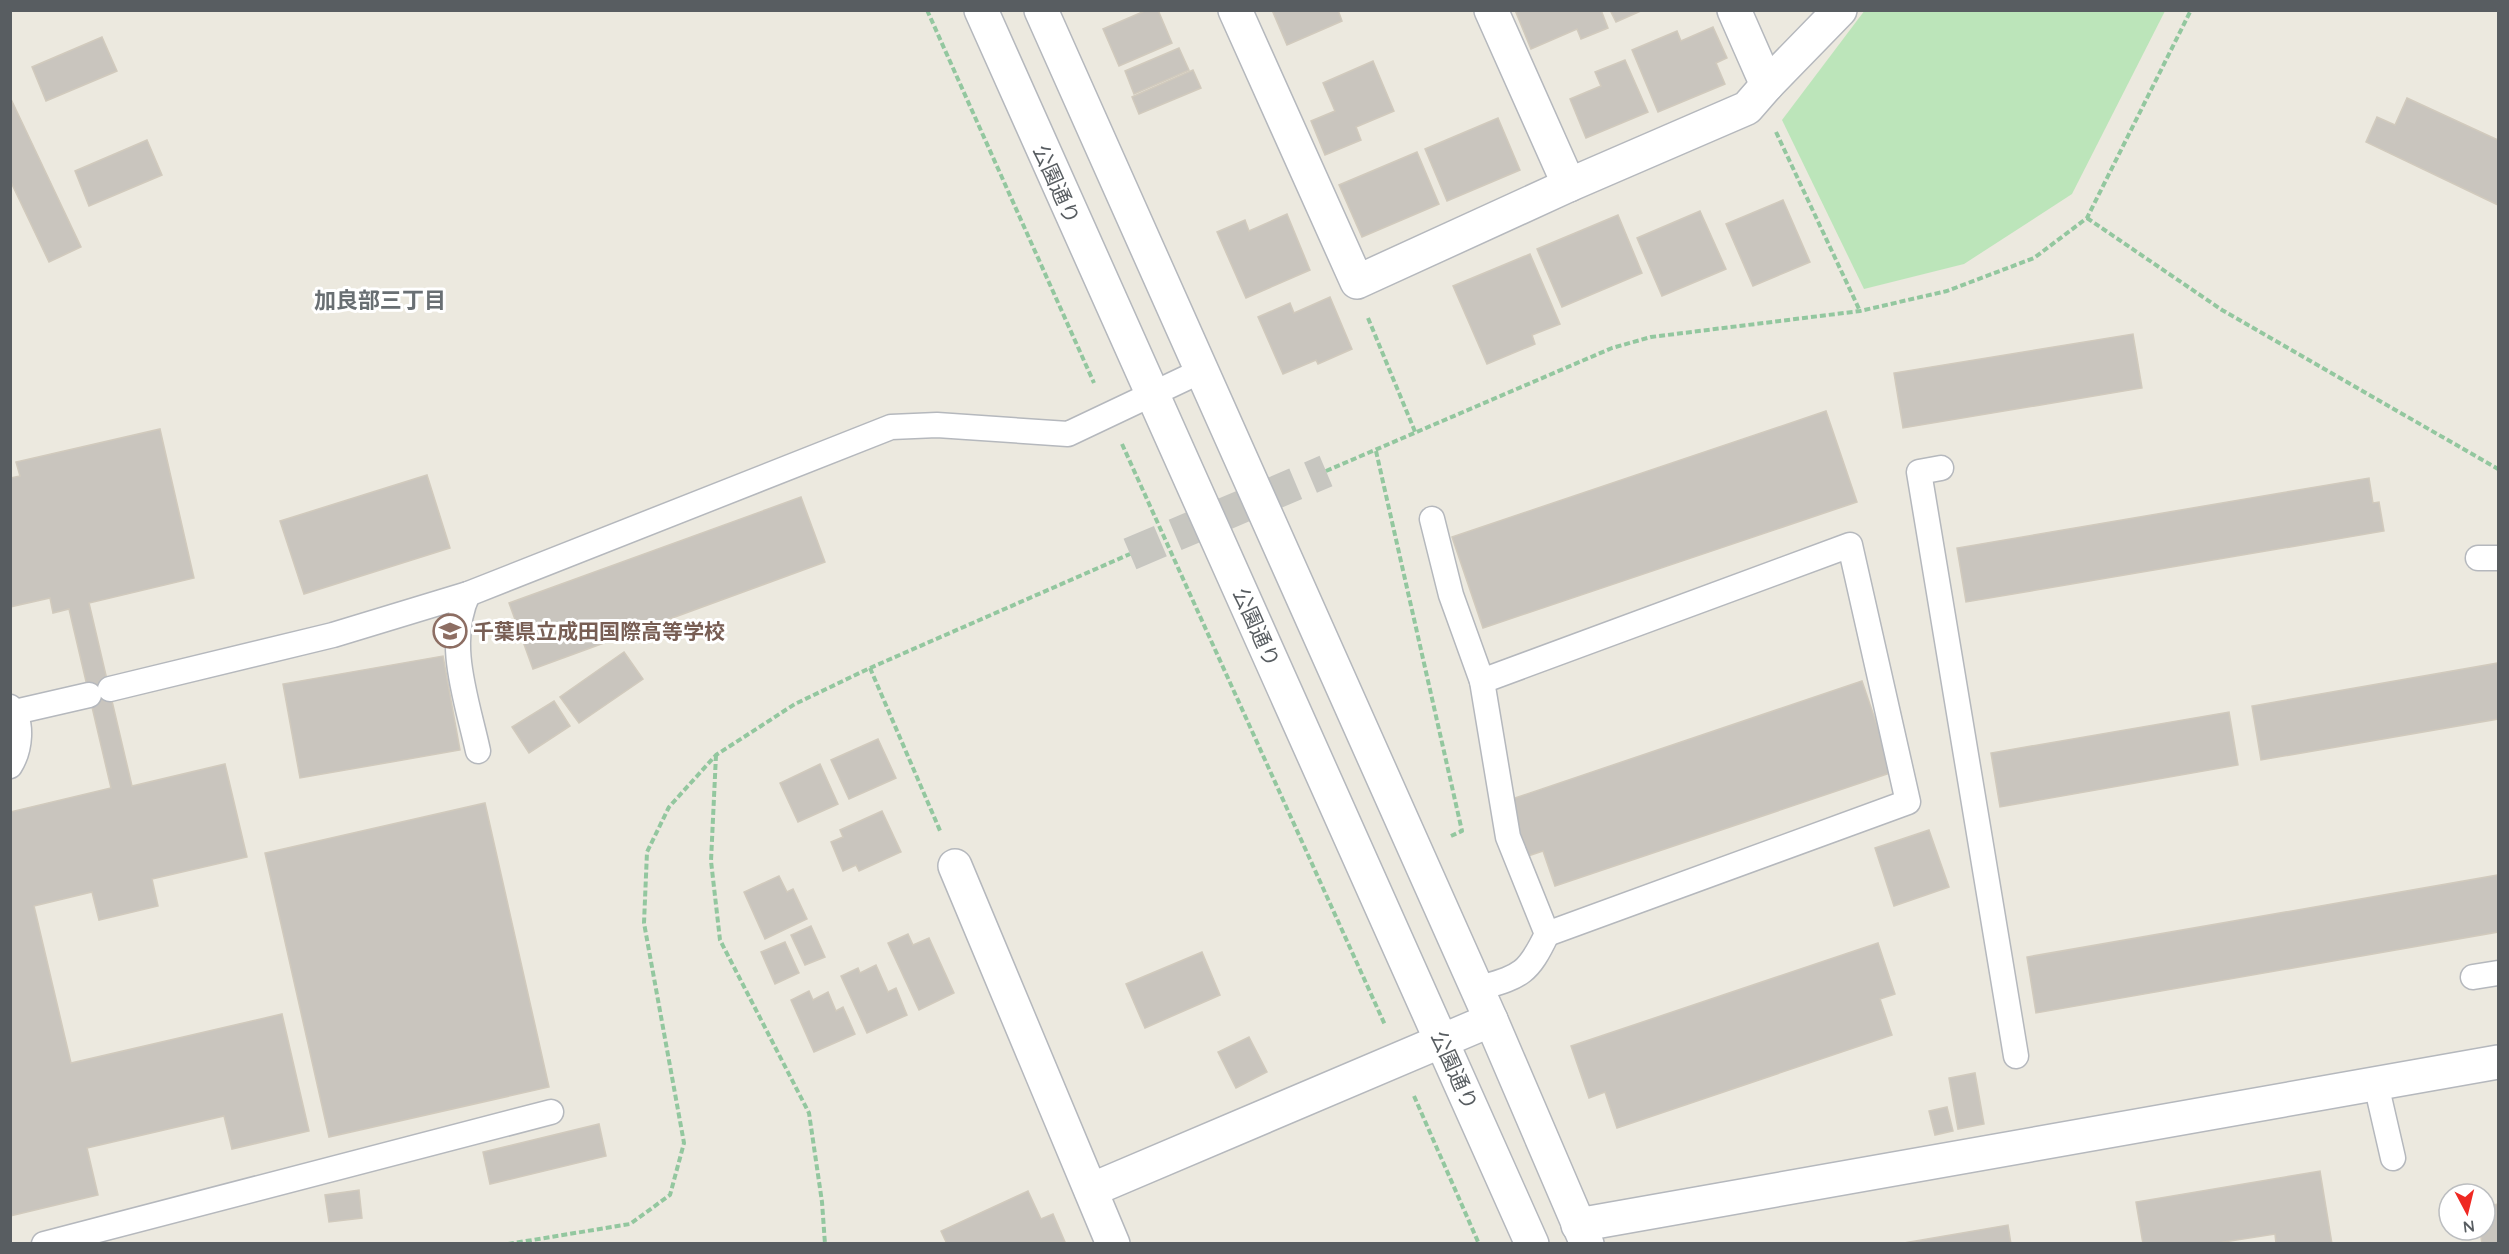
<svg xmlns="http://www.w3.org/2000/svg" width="2509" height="1254" viewBox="0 0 2509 1254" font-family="Quicksand,'Noto Sans JP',sans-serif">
<rect width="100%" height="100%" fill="#ece9df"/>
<polygon fill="#bce5ba" points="1865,10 2165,10 2165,11 2072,194 1964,264 1864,289 1782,120"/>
<g fill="#c9c5be" stroke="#d1cabd" stroke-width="1.5">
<polygon points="1147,10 1158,10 1172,43 1119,66 1103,29"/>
<polygon points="1272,10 1338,10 1342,21 1287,45"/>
<polygon points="1515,10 1601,10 1608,28 1581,39 1577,29 1531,49"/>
<polygon points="1610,10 1643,10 1616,22"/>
<polygon points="1713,27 1727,58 1716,63 1725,84 1658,112 1632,50 1677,31 1681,41"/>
<polygon points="102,37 117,71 46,101 32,67"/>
<polygon points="1179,48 1189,70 1134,94 1125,71"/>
<polygon points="1625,60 1648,112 1586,138 1570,99 1601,86 1595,72"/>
<polygon points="1373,61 1394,111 1356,127 1361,140 1325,155 1311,121 1335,111 1323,83"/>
<polygon points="1193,70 1201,88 1139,114 1132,97"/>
<polygon points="10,97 81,247 49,262 10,180"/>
<polygon points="2407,98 2498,140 2498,205 2366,142 2377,117 2395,125"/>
<polygon points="1498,118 1520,170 1447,201 1425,149"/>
<polygon points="147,140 162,175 89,206 75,171"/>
<polygon points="1417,152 1439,204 1362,237 1339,185"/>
<polygon points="1783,200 1810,262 1753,286 1726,224"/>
<polygon points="1700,211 1726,269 1662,296 1637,238"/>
<polygon points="1287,214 1310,270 1246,298 1217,232 1245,220 1249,231"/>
<polygon points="1618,215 1642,273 1562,307 1537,249"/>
<polygon points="1530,254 1560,324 1532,335 1535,344 1487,364 1453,286"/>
<polygon points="1330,297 1352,349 1318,364 1316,360 1283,374 1258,317 1290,303 1294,313"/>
<polygon points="2133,334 2142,388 1903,428 1894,373"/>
<polygon points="1826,411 1857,502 1483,628 1452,537"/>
<polygon points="160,429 194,578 89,603 132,786 225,764 247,857 152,879 158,906 99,920 92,892 34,906 71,1063 282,1014 309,1131 232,1149 224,1116 87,1148 98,1195 10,1216 10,812 111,788 69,609 53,613 50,598 10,607 10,478 20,476 16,462"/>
<polygon points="427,475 450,548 304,594 280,521"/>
<polygon points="2369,478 2373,503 2379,502 2384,531 1966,602 1957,548"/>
<polygon points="801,497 825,562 533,669 509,603"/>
<polygon points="624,652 643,679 579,723 560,697"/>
<polygon points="443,656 460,750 300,778 283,684"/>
<polygon points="2498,663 2498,719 2261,760 2252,706"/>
<polygon points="1862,681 1893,772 1555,886 1543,851 1528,856 1509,800"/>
<polygon points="554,701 570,726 529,753 512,727"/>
<polygon points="2229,712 2238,765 2000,807 1991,753"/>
<polygon points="878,739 896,778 849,799 831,760"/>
<polygon points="820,764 838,804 798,822 780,783"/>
<polygon points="485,803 549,1087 329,1137 265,853"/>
<polygon points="882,811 901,852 859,871 856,865 843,871 831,842 843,837 840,830"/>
<polygon points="1929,830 1949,887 1894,906 1875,848"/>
<polygon points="2498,875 2498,932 2036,1013 2027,957"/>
<polygon points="779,876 787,892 793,889 807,919 765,939 744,892"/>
<polygon points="811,926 825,957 805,965 791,935"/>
<polygon points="908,934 913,945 929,938 954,993 919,1010 888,943"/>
<polygon points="785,942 799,973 775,984 761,952"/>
<polygon points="1878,943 1895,994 1880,999 1892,1035 1617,1128 1605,1092 1589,1098 1571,1046"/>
<polygon points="1202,952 1220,995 1145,1028 1126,984"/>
<polygon points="876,965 888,992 896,988 907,1015 867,1033 841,976 858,968 860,973"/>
<polygon points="809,991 813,1000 828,992 836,1011 843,1007 855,1034 814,1052 791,1000"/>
<polygon points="1249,1037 1267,1072 1236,1088 1218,1052"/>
<polygon points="1975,1073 1984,1124 1958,1129 1949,1078"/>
<polygon points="1947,1107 1953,1131 1935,1135 1929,1111"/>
<polygon points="599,1124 606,1156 490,1184 483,1152"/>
<polygon points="2320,1171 2332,1244 2276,1244 2275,1234 2211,1244 2143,1244 2136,1202"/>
<polygon points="359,1190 362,1218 329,1222 325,1195"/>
<polygon points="1028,1191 1041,1219 1053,1214 1065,1242 947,1244 941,1231"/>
<polygon points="2498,1204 2498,1244 2482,1244 2480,1230 2485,1230 2485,1207"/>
<polygon points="2008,1225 2011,1244 1898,1244"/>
</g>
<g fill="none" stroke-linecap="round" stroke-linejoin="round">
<polyline stroke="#c7c6c0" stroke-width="33" stroke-dasharray="33 16" stroke-linecap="butt" points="1130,554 1326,471"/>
<g stroke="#b5b8bd" stroke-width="27">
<g id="service">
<polyline points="1941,468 1919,472 2016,1056"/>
<path d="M1432,519l19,76 31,86 26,156 39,97c-20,42 -27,42 -70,55"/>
<polyline points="2478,558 2498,558"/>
<path d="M468,594c-23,49 -1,106 10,157"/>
<polyline points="1482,681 1850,545 1908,802 1547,934"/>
<polyline points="110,689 333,635 468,594 891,427 937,425 1068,434 1201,371"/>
<path d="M10,707c14,15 10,43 0,59"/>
<polyline points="15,712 89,695"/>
<polyline points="2473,977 2498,973"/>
<polyline points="2376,1084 2393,1158"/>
<polyline points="44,1244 551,1112"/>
</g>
</g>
<g stroke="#b5b8bd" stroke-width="36">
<g id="minor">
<polyline points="1235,10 1357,282 1569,185 1747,108 1767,85 1840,10"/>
<polyline points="1491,10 1569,185"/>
<polyline points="1734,10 1767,85"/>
<polyline points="955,866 1113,1244"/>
<polyline points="1091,1190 1491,1020"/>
<polyline points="1578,1225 2498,1062"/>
</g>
</g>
<g stroke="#b5b8bd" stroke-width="36">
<g id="tertiary">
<polyline points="981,10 1532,1244"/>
<polyline points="1041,10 1491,1020 1587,1244"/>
</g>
</g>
<g stroke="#93c79f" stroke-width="4" stroke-dasharray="6 3" stroke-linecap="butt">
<polyline points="927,10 1094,383"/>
<polyline points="1776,132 1860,311"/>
<polyline points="2087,218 2222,310 2498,469"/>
<polyline points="1368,318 1416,434"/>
<polyline points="1122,444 1385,1025"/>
<polyline points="1376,451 1462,831 1451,836"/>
<polyline points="1326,471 1612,348 1651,337 1860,311 1947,291 2034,258 2087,218 2191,10"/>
<polyline points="870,668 941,833"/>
<polyline points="716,755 711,861 720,940 809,1113 822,1202 825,1244"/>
<polyline points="1414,1096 1479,1244"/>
<polyline points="508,1244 630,1224 670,1195 684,1143 644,923 647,852 669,807 716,755 795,704 870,668 1130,554"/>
</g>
<use href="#service" stroke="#fff" stroke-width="24"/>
<use href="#minor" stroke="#fff" stroke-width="33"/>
<use href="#tertiary" stroke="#fff" stroke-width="33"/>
</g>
<defs>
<g id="school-ring" transform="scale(1.725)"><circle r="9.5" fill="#fff" stroke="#8d6e63" stroke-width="1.5"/><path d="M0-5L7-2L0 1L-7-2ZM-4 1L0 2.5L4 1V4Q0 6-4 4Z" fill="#8d6e63"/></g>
</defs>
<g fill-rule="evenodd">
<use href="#school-ring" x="450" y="631"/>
</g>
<g text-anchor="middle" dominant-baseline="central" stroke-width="6" stroke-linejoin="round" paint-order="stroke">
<g font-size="21" fill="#585d61" stroke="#fff">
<text transform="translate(1057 184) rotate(66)">公園通り</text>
<text transform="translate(1257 627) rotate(66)">公園通り</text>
<text transform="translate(1455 1070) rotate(66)">公園通り</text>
</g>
<g font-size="21" font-weight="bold" fill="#785e54" stroke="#fff" text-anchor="start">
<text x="473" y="631">千葉県立成田国際高等学校</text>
</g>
<g font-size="22" font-weight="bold" fill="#696f73" stroke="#fff">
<text x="380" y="300">加良部三丁目</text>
</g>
</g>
<rect width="2509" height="1254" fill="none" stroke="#585d61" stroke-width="24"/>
<g transform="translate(2467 1212) rotate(173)"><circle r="28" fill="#ffffff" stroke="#bcbec0" stroke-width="1.5"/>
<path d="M0-4.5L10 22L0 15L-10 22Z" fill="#ef2822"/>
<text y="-9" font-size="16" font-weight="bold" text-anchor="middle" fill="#585d61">N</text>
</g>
</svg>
